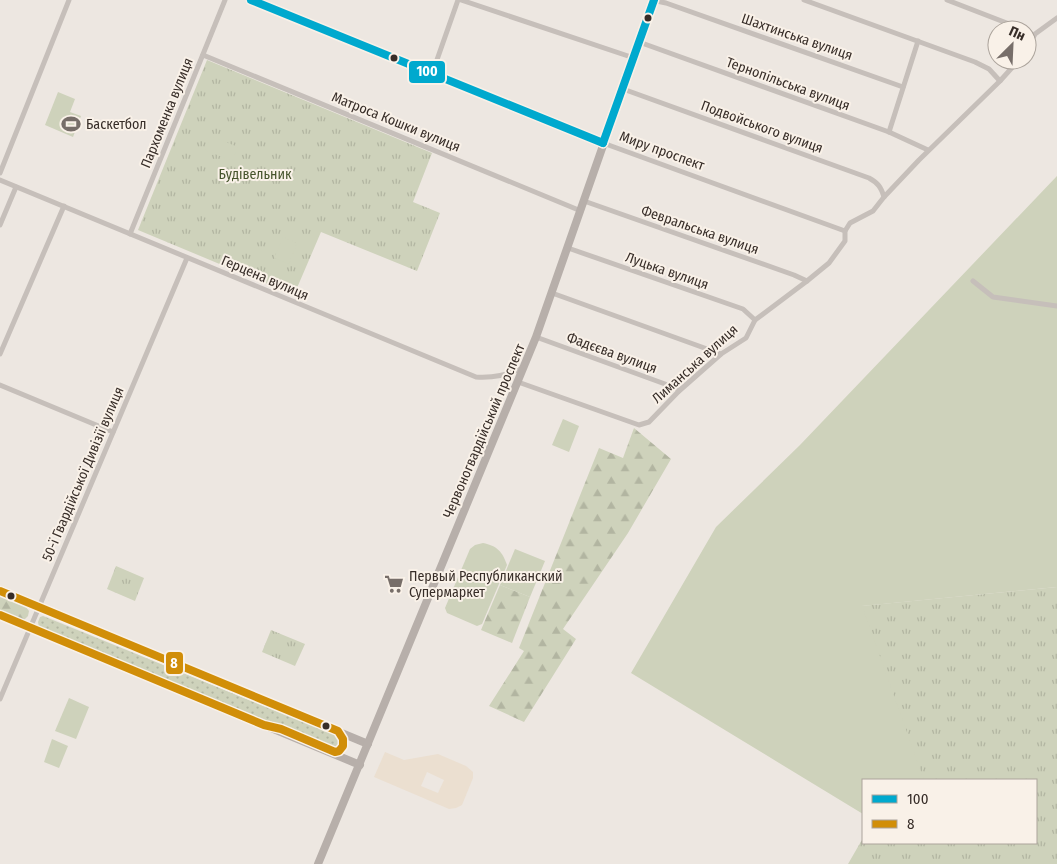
<svg xmlns="http://www.w3.org/2000/svg" width="1057" height="864" viewBox="0 0 1057 864" font-family="'Fira Sans Condensed',sans-serif">
<defs>
<pattern id="grass-dots" width="8" height="8" patternUnits="userSpaceOnUse" patternTransform="scale(1.25)"><rect width="8" height="8" fill="#ced2bb"/><path d="M2 2h.1M6 6h.1" fill="none" stroke="#b2b5a1" stroke-width="1.8" stroke-linecap="round"/></pattern>
<pattern id="forest-firs" width="22" height="20" patternUnits="userSpaceOnUse" patternTransform="scale(1.25)"><rect width="22" height="20" fill="#ced2bb"/><path d="M5 1l3.5 6h-7zM16 11l3.5 6h-7z" fill="#b2b5a1"/></pattern>
<pattern id="park-tufts" width="24" height="20" patternUnits="userSpaceOnUse" patternTransform="scale(1.25)"><rect width="24" height="20" fill="#ced2bb"/><path d="M3 7l-1-3M5 7V3M7 7l1-3M15 17l-1-3M17 17v-4M19 17l1-3" fill="none" stroke="#b2b5a1"/></pattern>
</defs>
<rect width="100%" height="100%" fill="#ede7e1"/>
<polygon fill="url(#grass-dots)" points="43,616 333,734 338,737 340,740 336,748 331,747 43,629 39,627 38,622 40,617"/>
<g fill="url(#forest-firs)">
<polygon points="634,428 671,459 628,533 563,629 576,639 524,722 489,706 524,651 519,648 599,448 623,458"/>
<polygon points="500,585 530,597 512,643 481,630"/>
<polygon points="0,596 26,607 29,611 28,616 24,620 21,620 0,612"/>
</g>
<g fill="url(#park-tufts)">
<polygon points="207,60 432,153 413,202 440,213 417,271 321,232 294,295 138,230"/>
<polygon points="116,566 144,578 135,601 107,589"/>
<polygon points="1057,587 1057,864 848,864 863,838 863,843 1036,843 1036,780 923,780 861,606"/>
<polygon points="271,630 305,644 295,666 262,652"/>
</g>
<g fill="#ced2bb">
<polygon points="58,92 75,99 70,112 81,116 73,137 45,125"/>
<polygon points="211,136 238,147 232,161 205,150"/>
<polygon points="1057,176 1057,587 862,606 924,780 863,780 863,814 631,673 716,527 800,445"/>
<polygon points="283,237 297,243 289,264 274,258"/>
<polygon points="563,419 579,426 569,452 552,445"/>
<path d="M483,543c14,3 19,8 24,22l-25,59 -5,2 -30,-13 -2,-5 25,-59 5,-4z"/>
<polygon points="515,549 545,561 530,597 500,585"/>
<polygon points="69,698 89,707 76,739 55,731"/>
<polygon points="52,739 68,746 59,768 44,762"/>
</g>
<path fill="#ebdfd0" fill-rule="evenodd" d="M385,752l19,8 34,-6 28,12 7,6v6l-11,27 -6,3 -7,1 -75,-32zM427,772l17,8 -6,13 -17,-7z"/>
<g fill="none" stroke-linecap="round" stroke-linejoin="round">
<g stroke="#c6bfba" stroke-width="5">
<polyline points="461,0 634,58"/>
<polyline points="652,0 666,3 903,87"/>
<polyline points="804,0 975,62 989,69 1000,81"/>
<polyline points="947,0 1025,30"/>
<polyline points="639,42 889,132 928,150"/>
<polyline points="1027,49 1035,34 1057,18"/>
<polyline points="203,55 581,211"/>
<polyline points="432,74 458,0"/>
<path d="M623,89l246,89c9,5 12,9 15,19"/>
<polyline points="889,132 918,41"/>
<polyline points="603,143 845,231"/>
<polyline points="0,173 69,0"/>
<path d="M0,180l476,197c18,1 31,-2 47,-9"/>
<polyline points="584,201 794,275 807,281"/>
<polyline points="0,225 16,187"/>
<polyline points="130,234 225,0"/>
<polyline points="568,248 743,309 755,320"/>
<polyline points="973,281 993,297 1057,306"/>
<polyline points="552,293 721,354"/>
<polyline points="536,337 676,388 679,391"/>
<polyline points="0,354 64,206"/>
<polyline points="518,382 639,425 649,422 679,391 721,354 746,338 755,320 807,281 829,263 845,241 845,231 850,223 873,211 884,197 919,160 1000,81 1019,60"/>
<polyline points="0,385 113,432"/>
<polyline points="0,699 187,258"/>
</g>
<g stroke="#b7afaa" stroke-width="8">
<polyline points="251,0 603,143"/>
<polyline points="0,591 368,744"/>
<polyline points="0,615 360,765"/>
<path d="M330,750l5,2 4,-1c8,-7 4,-12 -1,-20"/>
<polyline points="318,864 536,337 654,0"/>
</g>
<g stroke="#f9f1e8" stroke-width="11">
<g id="bus-1">
<polyline points="251,0 603,143"/>
<polyline points="603,143 654,0"/>
</g>
</g>
<g stroke="#f9f1e8" stroke-width="11">
<polyline id="bus-2" points="0,591 338,731 343,739 343,746 339,751 335,752 281,729 264,725 0,615"/>
</g>
<use href="#bus-1" stroke="#00a9ce" stroke-width="8"/>
<use href="#bus-2" stroke="#d18e08" stroke-width="8"/>
</g>
<defs>
<g id="stadium-bare" transform="scale(1.5)"><path d="M0-5a6.5 5 0 1 0 0 10a6.5 5 0 1 0 0-10ZM-3.5-1.8h7v3.6h-7Z" fill="#776e69" stroke="#f9f1e8" stroke-width="2.5" paint-order="stroke"/></g>
<g id="supermarket-bare" transform="scale(1.5)"><path d="M-6-5.5h2.5l.6 2H6L4.5 2H-2.5L-4.4-4H-6ZM-1.5 3.2a1.3 1.3 0 1 0 .1 0ZM3 3.2a1.3 1.3 0 1 0 .1 0Z" fill="#776e69" stroke="#f9f1e8" stroke-width="2.5" paint-order="stroke"/></g>
</defs>
<g fill-rule="evenodd">
<use href="#stadium-bare" x="71" y="124"/>
<use href="#supermarket-bare" x="394" y="584"/>
</g>
<g fill="#372d28" stroke="#f9f1e8" stroke-width="2">
<circle cx="648" cy="18" r="4.5"/>
<circle cx="394" cy="58" r="4.5"/>
<circle cx="11" cy="596" r="4.5"/>
<circle cx="326" cy="726" r="4.5"/>
</g>
<g text-anchor="middle" dominant-baseline="central" stroke-width="4" stroke-linejoin="round" paint-order="stroke">
<g font-size="14" fill="#372d28" stroke="#f9f1e8">
<text transform="translate(797 37) rotate(19)">Шахтинська вулиця</text>
<text transform="translate(788 84) rotate(20)">Тернопільська вулиця</text>
<text transform="translate(167 113) rotate(-68)">Пархоменка вулиця</text>
<text transform="translate(396 122) rotate(22)">Матроса Кошки вулиця</text>
<text transform="translate(762 127) rotate(20)">Подвойського вулиця</text>
<text transform="translate(662 151) rotate(20)">Миру проспект</text>
<text transform="translate(700 230) rotate(19)">Февральська вулиця</text>
<text transform="translate(667 271) rotate(19)">Луцька вулиця</text>
<text transform="translate(265 278) rotate(23)">Герцена вулиця</text>
<text transform="translate(612 353) rotate(20)">Фадєєва вулиця</text>
<text transform="translate(695 364) rotate(-42)">Лиманська вулиця</text>
<text transform="translate(484 431) rotate(-67)">Червоногвардійський проспект</text>
<text transform="translate(83 474) rotate(-67)">50-ї Гвардійської Дивізії вулиця</text>
</g>
<g font-size="14" fill="#372d28" stroke="#f9f1e8" text-anchor="start">
<text x="86" y="124">Баскетбол</text>
<text x="409" y="576">Первый Республиканский<tspan x="409" dy="16">Супермаркет</tspan></text>
</g>
<g font-size="14" fill="#46542c" stroke="#f9f1e8">
<text x="255" y="174">Будівельник</text>
</g>
</g>
<g stroke="#f9f1e8" stroke-width="2">
<rect x="408" y="60" width="38" height="24" rx="5" fill="#00a9ce"/>
<rect x="165" y="651" width="19" height="24" rx="5" fill="#d18e08"/>
</g>
<g font-size="14" text-anchor="middle" font-weight="bold" fill="#fff">
<text x="427" y="76">100</text>
<text x="174" y="668">8</text>
</g>
<rect x="862" y="779" width="175" height="65" fill="#f9f1e8" stroke="#aba39b"/>
<rect x="872" y="795" width="25" height="8" fill="#00a9ce" stroke="#aba39b"/>
<text x="907" y="804" font-size="15" fill="#372d28">100</text>
<rect x="872" y="820" width="25" height="8" fill="#d18e08" stroke="#aba39b"/>
<text x="907" y="829" font-size="15" fill="#372d28">8</text>
<g transform="translate(1012 45) rotate(24)"><circle r="24" fill="#f9f1e8" stroke="#aba39b"/>
<path d="M0-4L9 19L0 12L-9 19Z" fill="#776e69"/>
<text y="-8" font-size="14" font-weight="bold" text-anchor="middle" fill="#372d28">Пн</text>
</g>
</svg>
